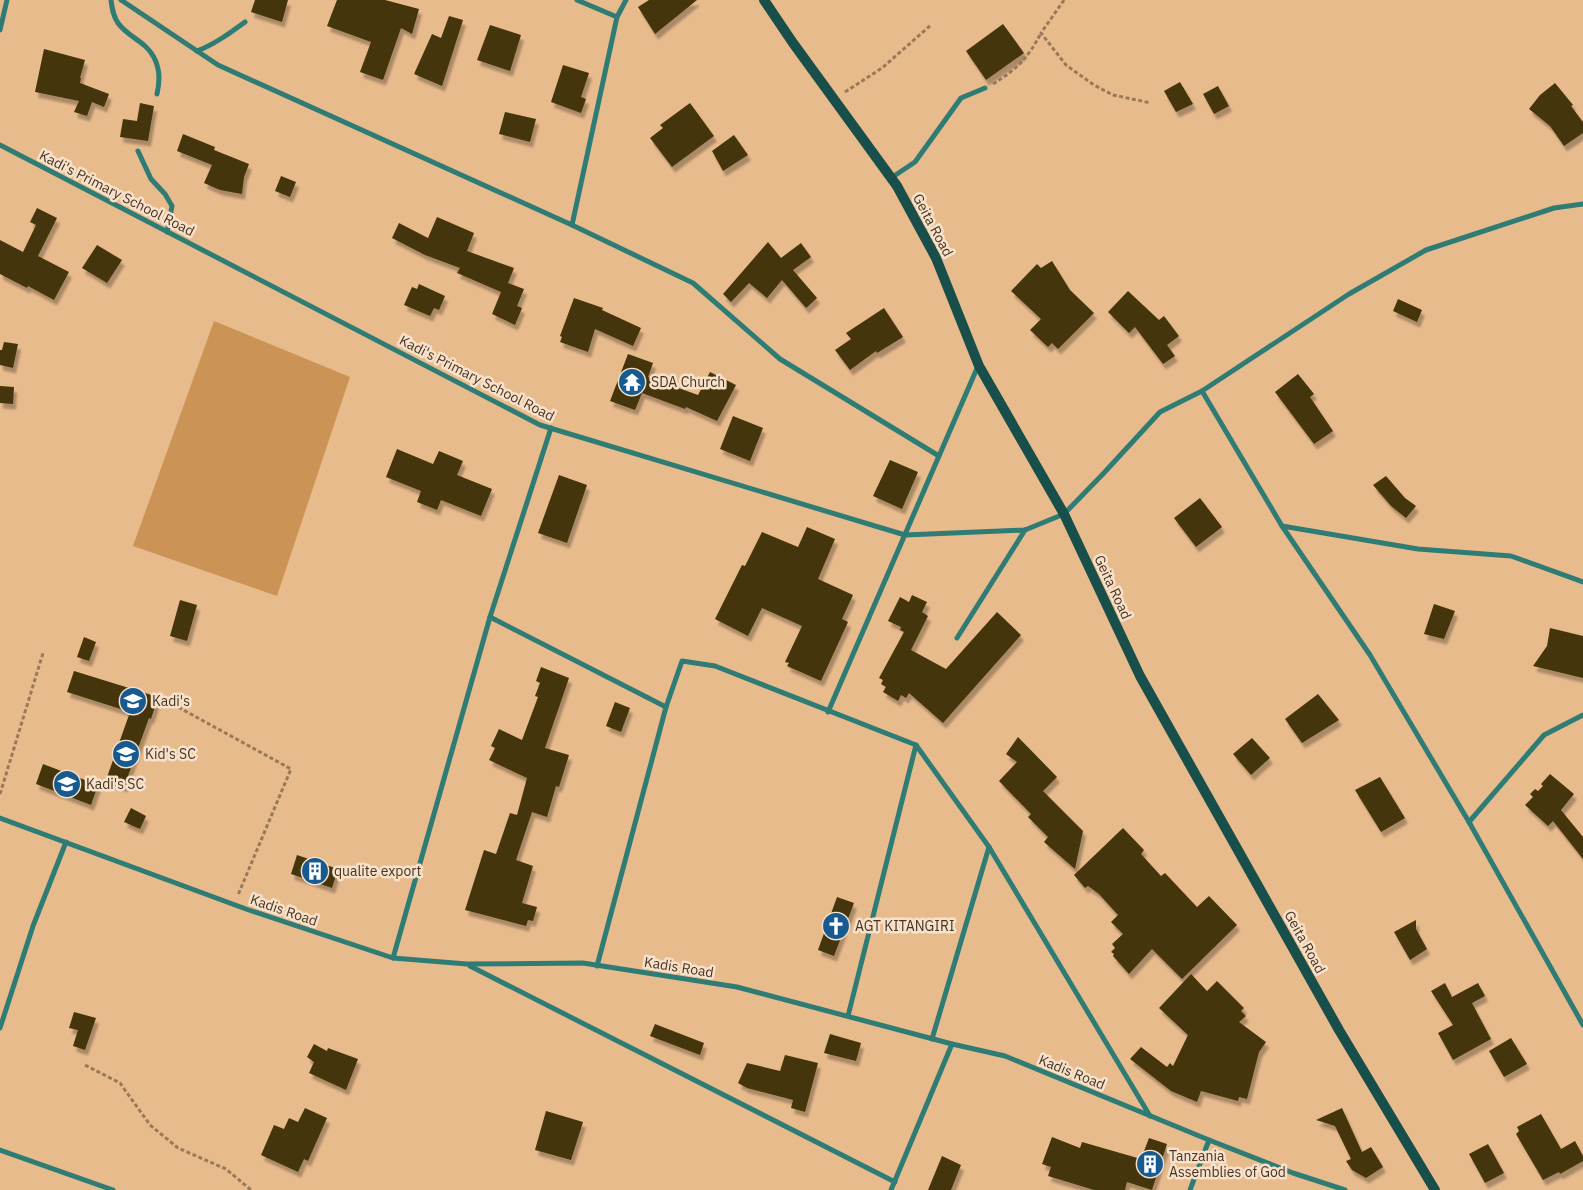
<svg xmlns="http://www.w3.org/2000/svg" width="1583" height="1190" viewBox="0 0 1583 1190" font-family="'IBM Plex Sans',sans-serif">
<defs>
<filter id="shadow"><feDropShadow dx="3" dy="5.5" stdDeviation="1" flood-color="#0004"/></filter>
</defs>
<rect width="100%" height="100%" fill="#e8bb8d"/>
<polygon fill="#cc9356" points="214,321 350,377 277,596 133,546"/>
<g fill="#453507" filter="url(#shadow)">
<polygon points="255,0 288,0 282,22 251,12"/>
<polygon points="337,0 385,0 419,9 412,34 401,28 383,80 360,72 371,42 327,26"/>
<polygon points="649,0 697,0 655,34 638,7"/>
<polygon points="449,16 463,20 442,86 414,74 432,34 441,38"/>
<polygon points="1003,24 1024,53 986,80 966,51"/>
<polygon points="490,25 521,35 510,71 477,60"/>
<polygon points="44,49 85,60 80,78 81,78 80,83 109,94 104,107 92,102 87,116 74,112 79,101 35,92"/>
<polygon points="563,65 589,73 581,97 586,99 581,113 551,102"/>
<polygon points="1180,82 1193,104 1176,112 1164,91"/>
<polygon points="1555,83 1573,105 1571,106 1583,122 1583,133 1564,146 1550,126 1529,109 1540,95"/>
<polygon points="1218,86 1229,106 1214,114 1203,94"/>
<polygon points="140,103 154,106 148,141 120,137 123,119 137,121"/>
<polygon points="690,103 714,136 672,167 650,138 663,128 660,125"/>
<polygon points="505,112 536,119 530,142 499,134"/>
<polygon points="183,134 215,147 214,150 249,164 244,177 242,194 220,190 204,183 212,165 177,151"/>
<polygon points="734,135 748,155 723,171 712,151"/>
<polygon points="281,176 296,182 290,197 275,191"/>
<polygon points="37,208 57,218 38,256 69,272 54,300 28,286 27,288 0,274 0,240 23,252 36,225 30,222"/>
<polygon points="437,217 474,233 467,251 514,268 508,283 524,289 517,306 522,308 515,325 492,314 501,292 457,273 460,268 425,255 392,238 399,223 428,238"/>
<polygon points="768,242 781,258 801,243 811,257 793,270 817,298 806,308 782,280 767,298 749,283 731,302 723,294"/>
<polygon points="97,245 122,260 107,283 82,268"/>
<polygon points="1052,261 1070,290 1094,313 1058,349 1052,343 1048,347 1030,330 1041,319 1011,291 1037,264 1041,268"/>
<polygon points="419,284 445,296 439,310 434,308 430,316 404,305 412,287 417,289"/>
<polygon points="1128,291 1159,320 1164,316 1179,336 1167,345 1175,356 1163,364 1135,327 1129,333 1108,312"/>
<polygon points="574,298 603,308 602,310 641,328 633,346 595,329 588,352 560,342 562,337 560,336"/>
<polygon points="1398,299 1422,310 1417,322 1393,311"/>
<polygon points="884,308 903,337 877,353 876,351 850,370 835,350 851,339 846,333"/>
<polygon points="4,342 18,344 13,368 0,365 0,350 2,350"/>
<polygon points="628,354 653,363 648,377 698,395 710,372 736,385 717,421 686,407 685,409 642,393 635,410 610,401"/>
<polygon points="1298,374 1314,394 1310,397 1333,431 1314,444 1275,392"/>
<polygon points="0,386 14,387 13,404 0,403"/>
<polygon points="733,416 763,428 750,461 720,449"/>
<polygon points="397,449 433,464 439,451 463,461 457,475 492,489 481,516 441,500 437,510 417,502 421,491 386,477"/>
<polygon points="890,460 918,472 902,509 873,496"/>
<polygon points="559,475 587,485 567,543 538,533"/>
<polygon points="1386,476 1405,498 1416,506 1406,518 1391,506 1373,485"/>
<polygon points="1200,498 1222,527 1196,547 1174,518"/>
<polygon points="807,527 835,539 818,579 853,595 842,619 848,622 821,681 787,666 789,663 785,662 802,626 762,608 748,636 715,619 742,565 745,566 762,532 798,547"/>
<polygon points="912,595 927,602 922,612 928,616 911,650 946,669 997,612 1021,635 943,723 909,693 906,698 901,695 898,701 883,692 886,687 881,684 883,680 879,678 904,632 900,630 901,627 888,621 900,597 909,602"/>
<polygon points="180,600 197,605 187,641 170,636"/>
<polygon points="1434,604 1455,611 1444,639 1424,634"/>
<polygon points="1550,628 1583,636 1583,678 1533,666 1547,646"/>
<polygon points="84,637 96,642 89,661 77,657"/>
<polygon points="541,667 569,678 545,748 569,755 559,787 556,786 547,817 532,812 516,860 533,866 522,903 537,907 533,921 528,920 526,926 465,910 484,850 496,854 510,813 517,815 527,778 489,760 495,748 491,746 499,729 522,740 538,697 535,696 540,683 536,681"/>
<polygon points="74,671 158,697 151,719 149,718 124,787 106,780 130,712 67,692"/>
<polygon points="1318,694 1339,720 1302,743 1285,719"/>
<polygon points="615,702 630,708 621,732 606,726"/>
<polygon points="1018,737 1057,777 1043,791 1083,831 1075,869 1044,842 1048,837 1028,817 1031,814 999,781 1017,762 1006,754"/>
<polygon points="1252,738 1270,758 1251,775 1233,754"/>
<polygon points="43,764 98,785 91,805 36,784"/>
<polygon points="1550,774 1574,794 1561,810 1583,837 1583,859 1553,821 1548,826 1525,805 1533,797 1530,794 1535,789 1538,791 1543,786 1541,784"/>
<polygon points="1380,777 1405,818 1381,832 1355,790"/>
<polygon points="131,808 146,816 140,829 124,822"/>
<polygon points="1123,828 1144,850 1141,854 1161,876 1165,873 1197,907 1209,896 1237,925 1182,979 1152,949 1129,974 1113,956 1114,954 1111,952 1115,948 1112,944 1123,934 1111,922 1118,915 1099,894 1088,886 1085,888 1074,875"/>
<polygon points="297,855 338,869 332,888 291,874"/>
<polygon points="837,897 854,903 834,956 818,950"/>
<polygon points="1416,920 1416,929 1427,949 1410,960 1394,932"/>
<polygon points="1191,974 1207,991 1217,981 1244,1008 1241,1011 1246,1016 1239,1022 1266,1042 1259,1052 1247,1099 1239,1097 1238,1101 1201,1091 1197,1102 1171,1091 1130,1059 1141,1047 1167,1067 1170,1063 1173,1066 1188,1035 1159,1008"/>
<polygon points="1445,983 1452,997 1478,983 1485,996 1472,1003 1491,1039 1453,1060 1438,1033 1453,1025 1431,991"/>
<polygon points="74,1012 96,1018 85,1050 73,1046 78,1030 69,1028"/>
<polygon points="655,1024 704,1043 700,1055 650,1036"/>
<polygon points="830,1034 861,1043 856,1061 824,1053"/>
<polygon points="1511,1038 1527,1064 1504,1077 1489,1051"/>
<polygon points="314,1044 327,1051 328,1048 358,1059 346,1090 309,1073 314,1062 307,1057"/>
<polygon points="785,1055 818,1063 805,1112 791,1108 793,1100 747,1088 738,1083 747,1063 780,1071"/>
<polygon points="305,1108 327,1118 308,1161 304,1159 298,1172 261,1155 274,1125 284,1129 289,1118 298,1122"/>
<polygon points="1342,1108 1362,1152 1371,1147 1383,1167 1366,1178 1352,1170 1346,1161 1351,1159 1335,1126 1316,1120"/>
<polygon points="546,1111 583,1122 571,1160 535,1150"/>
<polygon points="1541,1114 1561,1149 1575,1141 1583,1156 1583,1161 1560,1174 1559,1172 1543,1180 1516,1134 1519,1131 1517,1127"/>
<polygon points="1052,1137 1080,1148 1082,1142 1141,1159 1149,1138 1167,1144 1152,1190 1127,1182 1125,1190 1094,1190 1048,1176 1051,1167 1042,1164"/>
<polygon points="1488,1144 1504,1173 1485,1183 1469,1154"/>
<polygon points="942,1156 961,1165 951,1190 928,1190"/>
</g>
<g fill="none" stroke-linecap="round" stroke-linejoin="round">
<g stroke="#997958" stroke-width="3" stroke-dasharray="4 2.5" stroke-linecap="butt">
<polyline points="1064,0 1041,33 1066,65 1094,85 1113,95 1151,103"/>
<path d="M993,84c24,-15 35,-26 48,-51"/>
<polyline points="845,92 882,68 931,25"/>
<polyline points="167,701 291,769 238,895"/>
<polyline points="0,794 43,653"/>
<polyline points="85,1065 120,1083 150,1125 178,1148 226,1169 251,1190"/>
</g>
<g stroke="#2f7c75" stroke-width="5">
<path d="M111,0c1,8 2,16 7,23 7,10 18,15 27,23 14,13 16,31 12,48"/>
<polyline points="121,0 218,65 572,225 693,283 780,359 939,456"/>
<polyline points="577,0 617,17"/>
<polyline points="0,30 7,0"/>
<path d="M197,51c18,-7 33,-18 48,-29"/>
<polyline points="0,145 540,425 905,535 1025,530 1064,514 1102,475 1160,412 1202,391 1349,294 1426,250 1554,208 1583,204"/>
<polyline points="138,151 151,179 165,194 172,206 167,232"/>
<polyline points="891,178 915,162 961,98 985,88"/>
<polyline points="572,225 617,17 626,0"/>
<polyline points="1202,391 1282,526 1370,655 1469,822 1583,1025"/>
<polyline points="1282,526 1418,549 1511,556 1583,582"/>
<polyline points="490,617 666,707"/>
<polyline points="957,638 1025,530"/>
<polyline points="828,712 978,366"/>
<polyline points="0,818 246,909 393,958 467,964 583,963 737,987 952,1044 1005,1056 1209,1140 1293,1173 1345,1190"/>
<polyline points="1469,822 1544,735 1583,715"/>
<polyline points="393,958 490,617 551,428"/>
<polyline points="470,966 895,1182"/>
<polyline points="597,966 666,707 682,661 715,666 916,745 989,847 1150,1116"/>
<polyline points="848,1016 916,745"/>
<polyline points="0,1028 33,926 66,842"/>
<polyline points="932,1039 989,847"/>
<polyline points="0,1150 113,1190"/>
<polyline points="891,1190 952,1044"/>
<polyline points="1190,1190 1209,1140"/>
</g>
<polyline stroke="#184f4b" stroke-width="10" points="764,0 793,43 897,186 936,258 979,366 1064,514 1140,676 1339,1030 1435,1190"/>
</g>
<defs>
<g id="temple-disc" transform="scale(1.4375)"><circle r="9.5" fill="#165a8f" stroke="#f8e1ca"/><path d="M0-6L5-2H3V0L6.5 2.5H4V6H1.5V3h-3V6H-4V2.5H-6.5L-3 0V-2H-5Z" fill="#fff"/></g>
<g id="school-disc" transform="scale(1.4375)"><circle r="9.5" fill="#165a8f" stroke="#f8e1ca"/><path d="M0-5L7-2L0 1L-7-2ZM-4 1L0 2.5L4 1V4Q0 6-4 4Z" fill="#fff"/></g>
<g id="building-disc" transform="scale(1.4375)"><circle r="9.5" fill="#165a8f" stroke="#f8e1ca"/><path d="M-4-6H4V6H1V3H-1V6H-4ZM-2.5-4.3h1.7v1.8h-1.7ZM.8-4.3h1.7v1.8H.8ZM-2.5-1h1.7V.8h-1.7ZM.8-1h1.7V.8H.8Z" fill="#fff"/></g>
<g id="church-disc" transform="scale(1.4375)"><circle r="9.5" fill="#165a8f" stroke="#f8e1ca"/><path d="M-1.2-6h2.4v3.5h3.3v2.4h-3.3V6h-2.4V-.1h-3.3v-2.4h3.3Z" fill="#fff"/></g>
</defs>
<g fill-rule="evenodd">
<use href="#temple-disc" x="632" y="382"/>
<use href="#school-disc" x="133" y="701"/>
<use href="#school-disc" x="126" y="754"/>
<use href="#school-disc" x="67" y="784"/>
<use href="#building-disc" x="315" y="871"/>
<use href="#church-disc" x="836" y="926"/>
<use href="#building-disc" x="1150" y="1164"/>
</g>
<g text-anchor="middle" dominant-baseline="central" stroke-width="5" stroke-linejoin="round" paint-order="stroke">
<g font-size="14" fill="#463421" stroke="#f8e1ca">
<text transform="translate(117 193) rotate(27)">Kadi's Primary School Road</text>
<text transform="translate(933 225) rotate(62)">Geita Road</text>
<text transform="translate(477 378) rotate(27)">Kadi's Primary School Road</text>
<text transform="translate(1113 587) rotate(65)">Geita Road</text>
<text transform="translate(284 910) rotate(19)">Kadis Road</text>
<text transform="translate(1305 942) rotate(61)">Geita Road</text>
<text transform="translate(679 967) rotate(9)">Kadis Road</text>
<text transform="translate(1072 1072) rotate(22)">Kadis Road</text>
</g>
<g font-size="14" fill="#463421" stroke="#f8e1ca" text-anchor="start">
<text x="651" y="382">SDA Church</text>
<text x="152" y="701">Kadi's</text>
<text x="145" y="754">Kid's SC</text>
<text x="86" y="784">Kadi's SC</text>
<text x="334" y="871">qualite export</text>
<text x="855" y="926">AGT KITANGIRI</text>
<text x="1169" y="1156">Tanzania<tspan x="1169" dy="16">Assemblies of God</tspan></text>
</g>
</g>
</svg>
